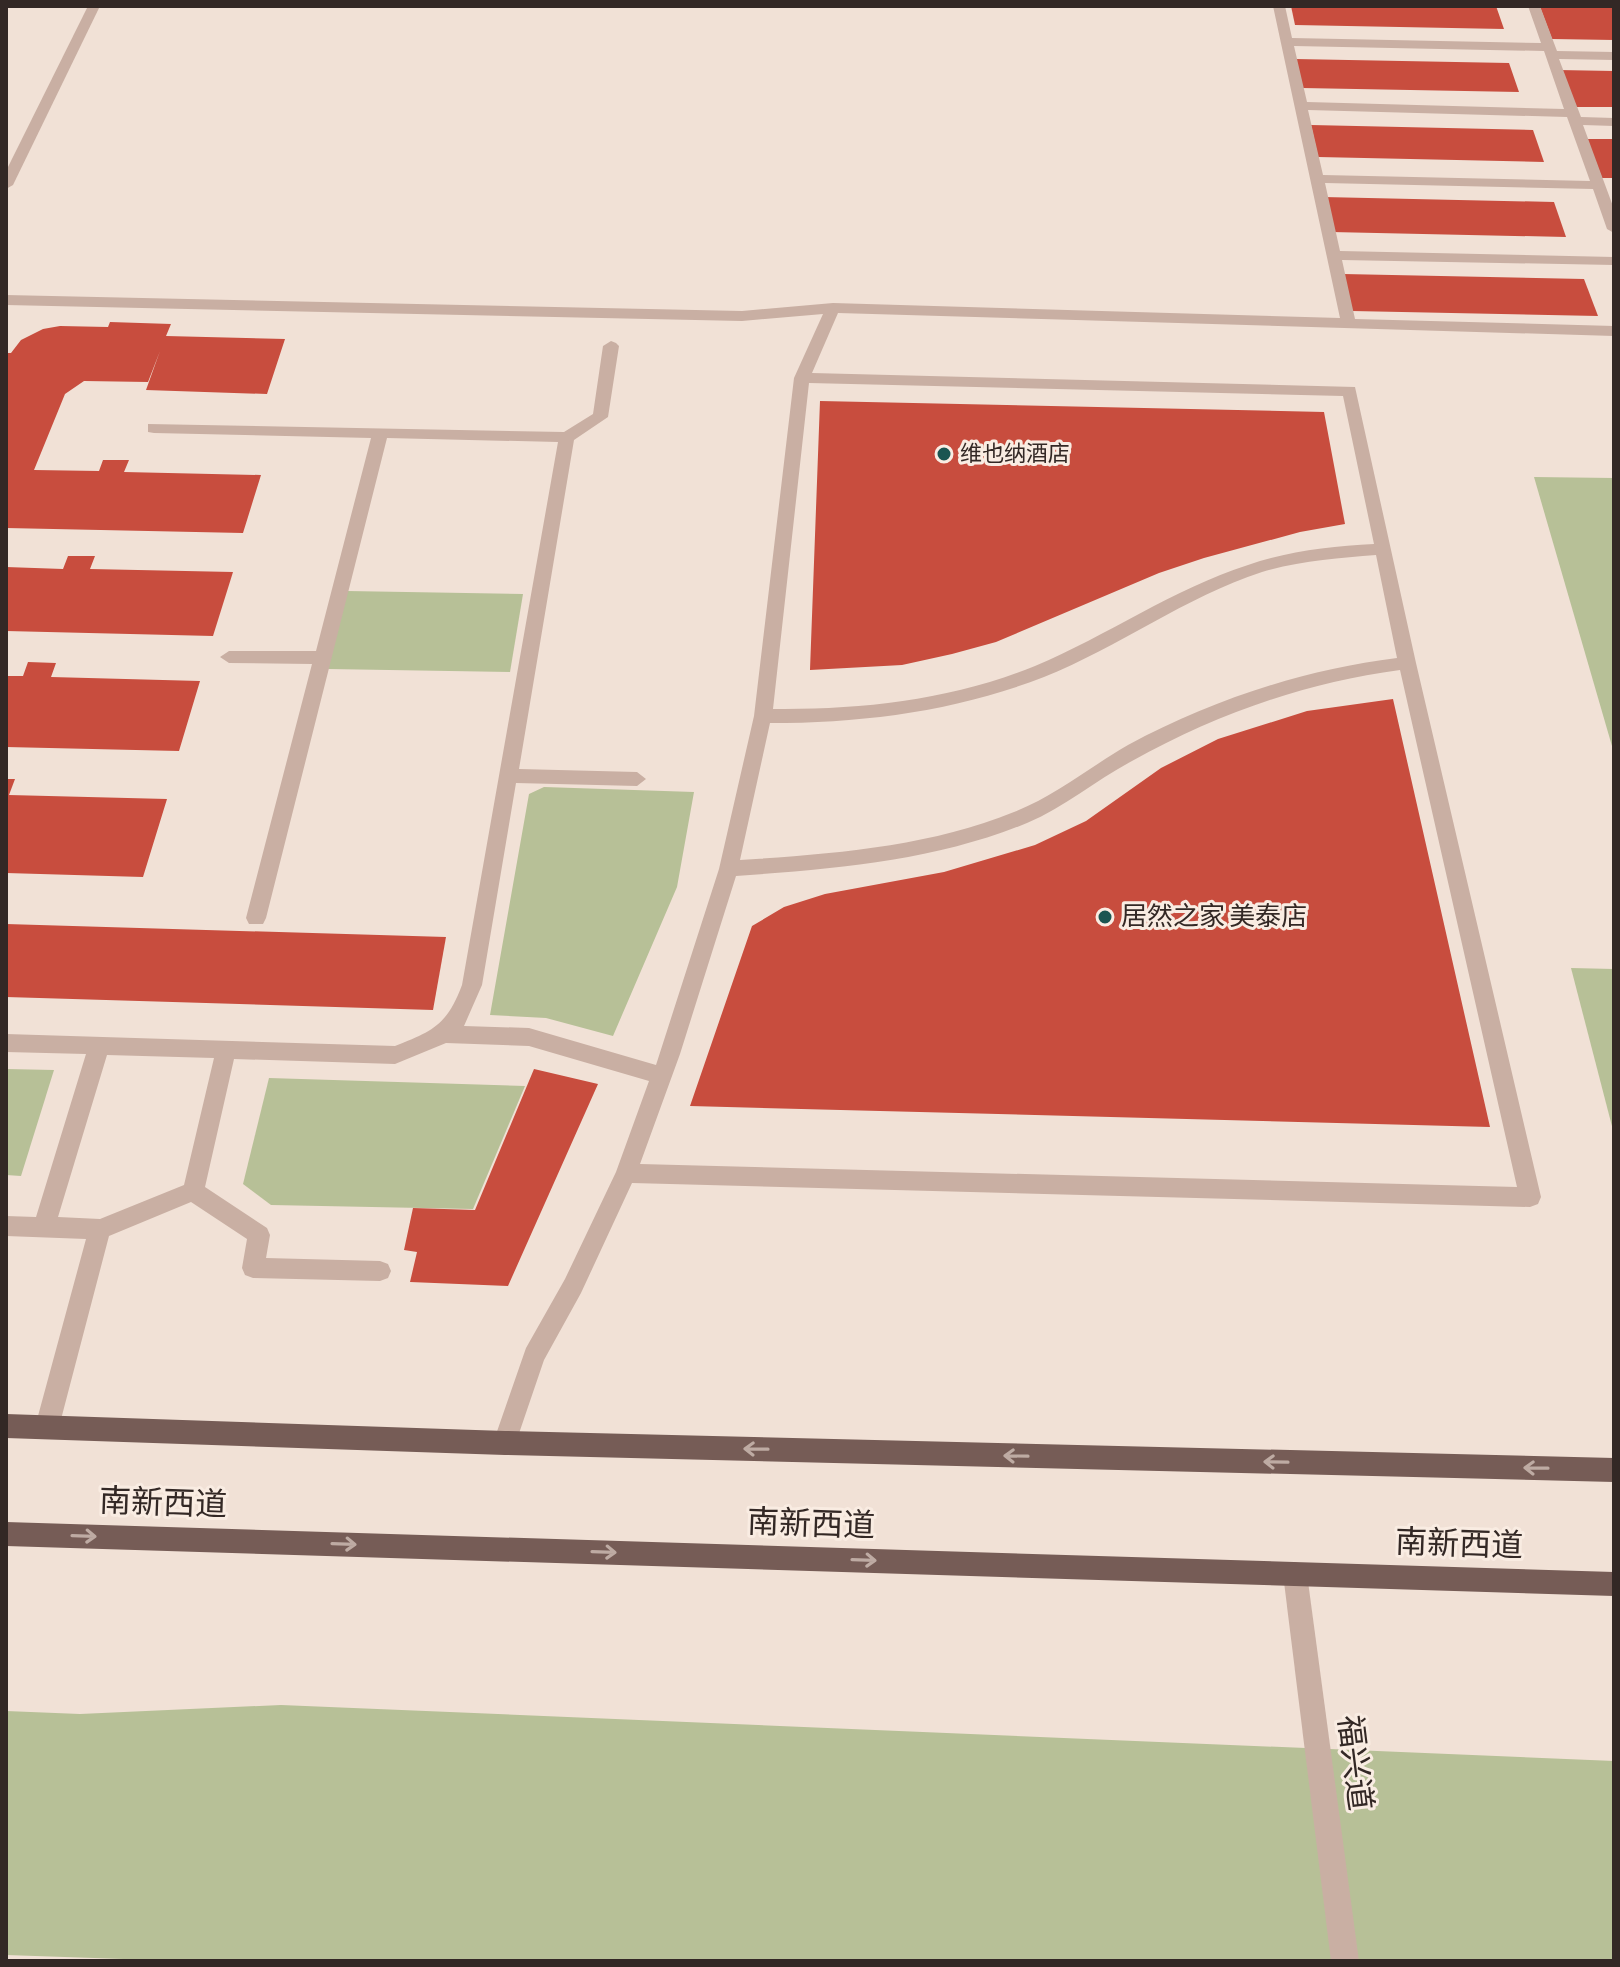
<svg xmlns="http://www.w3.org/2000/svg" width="1620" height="1967" viewBox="0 0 1620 1967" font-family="'Sofia Sans Condensed','Noto Sans SC',sans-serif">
<rect width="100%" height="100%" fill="#f1e1d6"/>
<g fill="#b7c097">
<polygon points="1534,477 1614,478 1614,753"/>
<polygon points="347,591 523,594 510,672 328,669"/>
<polygon points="544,787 694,792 677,887 613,1036 546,1018 490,1015 529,794"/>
<polygon points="1571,968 1614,969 1614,1134"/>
<polygon points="6,1069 54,1070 21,1176 6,1175"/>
<polygon points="269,1078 525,1086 473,1209 271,1205 243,1184"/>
<polygon points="281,1705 1614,1761 1614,1961 182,1961 6,1955 6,1711 80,1714"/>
</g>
<g fill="#c84d3e">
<polygon points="1291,6 1496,6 1504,29 1295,25"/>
<polygon points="1540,7 1614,8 1614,40 1552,39"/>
<polygon points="1295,59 1509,63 1519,92 1302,88"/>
<polygon points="1558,70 1614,71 1614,107 1573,107"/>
<polygon points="1311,125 1533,130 1544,162 1318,157"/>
<polygon points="1587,139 1614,139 1614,178 1602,178"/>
<polygon points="1323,197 1554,202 1566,237 1331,232"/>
<polygon points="1343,274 1584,279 1598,316 1352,311"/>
<polygon points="110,322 171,324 166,336 285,339 267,394 146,390 160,351 148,382 84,381 65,394 34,470 99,471 103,460 129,460 124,472 261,475 243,533 6,528 6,353 11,353 21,340 43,329 60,326 108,327"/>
<polygon points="820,401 1324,412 1345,524 1300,532 1204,558 1159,573 996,642 952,654 902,665 810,670"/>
<polygon points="68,556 95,556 90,569 233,572 213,636 6,631 6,567 63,569"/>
<polygon points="28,662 56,663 51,677 200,681 179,751 6,747 6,676 23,676"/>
<polygon points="1393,699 1490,1127 690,1106 752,926 784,907 825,894 944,872 1035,845 1086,821 1161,768 1218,739 1307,711"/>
<polygon points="6,779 15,779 9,795 167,799 143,877 6,873"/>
<polygon points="6,924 446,937 433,1010 6,997"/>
<polygon points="534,1069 598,1084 508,1286 410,1282 417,1252 404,1250 413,1208 475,1210"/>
</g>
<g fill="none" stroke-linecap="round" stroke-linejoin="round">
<g fill="#c9afa3" fill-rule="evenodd">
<polygon points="88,6 100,6 13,185 6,189 6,171"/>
<path d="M1273,6h12l7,32 249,5 -13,-37h12l17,45 57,1v8l-55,-1 22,58 33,1v8l-31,-1 31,84v24l-7,-4 -14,-40 -268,-6 15,68 274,6v8l-272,-5 13,59 259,7v10l-776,-23 -26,60 543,14 61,276 125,534 -3,7 -8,3 -898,-24 -51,110 -37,67 -31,91 -8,4 -8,-4 -4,-8 33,-95 39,-69 51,-107 33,-91 -120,-35 -83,-3 -51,21 -161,-5 -29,128 62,41 3,7 -4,23 114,3 8,3 3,7 -3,7 -8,3 -127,-3 -8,-3 -3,-7 5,-29 -56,-37 -82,34 -50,191 -4,8 -8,4 -8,-4 -4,-8 51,-188 -80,-3v-20l30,1 50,-163 -80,-2v-18l389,12c38,-15 52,-21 67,-61l96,-543 -171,-4 -121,480 -3,6h-14l-3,-6 66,-254 -83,-1 -9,-6 9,-6h87l55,-213 -217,-5 -6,-1v-8l416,8 29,-18 10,-68 8,-5 5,2 3,3 -11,71 -34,23 -55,329 118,3 9,7 -9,7 -121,-3 -34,202 -18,41 65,2 127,37 63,-196 35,-153 40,-338 29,-64 -81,7 -736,-16v-10l736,16 91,-8 507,15zM1294,46l250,5 20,58 -257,-7zM1308,110l259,7 23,64 -267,-6zM809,383l534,13 31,148c-43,2 -85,7 -126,21 -75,24 -141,71 -213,101 -83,34 -174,44 -262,43zM1376,555l21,103c-95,12 -185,42 -269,87 -38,22 -73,51 -114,67 -86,35 -182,42 -274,48l30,-137c94,0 186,-12 274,-46 75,-30 141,-80 218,-105 37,-11 76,-14 114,-17zM1400,670l117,517 -877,-23 40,-110 56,-178c99,-7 199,-15 291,-53 38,-16 69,-43 105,-62 84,-47 172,-78 268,-91zM107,1055l107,3 -30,127 -84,34 -42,-2z"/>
<polygon points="1295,1562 1304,1565 1307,1574 1359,1961 1331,1961 1283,1574 1286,1565"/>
</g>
<g fill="#765c56" fill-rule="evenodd">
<polygon points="6,1414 505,1431 1614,1458 1614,1482 505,1455 6,1438"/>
<polygon points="6,1522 1614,1572 1614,1596 6,1546"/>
</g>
</g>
<defs><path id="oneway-shaft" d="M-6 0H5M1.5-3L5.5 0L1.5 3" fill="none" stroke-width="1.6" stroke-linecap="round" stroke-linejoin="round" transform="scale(2)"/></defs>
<g stroke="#beaba3">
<use href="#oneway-shaft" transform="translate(756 1449) rotate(-179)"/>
<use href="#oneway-shaft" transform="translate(1016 1456) rotate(-179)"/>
<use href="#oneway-shaft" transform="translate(1276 1462) rotate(-179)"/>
<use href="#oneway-shaft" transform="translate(1536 1468) rotate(-179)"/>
<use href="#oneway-shaft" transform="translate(84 1536) rotate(2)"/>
<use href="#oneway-shaft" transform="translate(344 1544) rotate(2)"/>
<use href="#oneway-shaft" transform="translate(604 1552) rotate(2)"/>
<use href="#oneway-shaft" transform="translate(864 1560) rotate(2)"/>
</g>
<g fill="#1a5551" stroke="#f9ece2" stroke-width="3">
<circle cx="944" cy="454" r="8"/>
<circle cx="1105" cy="917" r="8"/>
</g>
<g text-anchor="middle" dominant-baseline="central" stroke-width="6" stroke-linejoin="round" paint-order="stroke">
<g font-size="22" fill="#332825" stroke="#f9ece2" text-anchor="start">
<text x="960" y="454">维也纳酒店</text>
</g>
<g font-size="26" fill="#332825" stroke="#f9ece2" text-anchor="start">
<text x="1121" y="917">居然之家 美泰店</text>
</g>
<g font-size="32" fill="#332825" stroke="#f9ece2">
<text transform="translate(163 1504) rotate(2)">南新西道</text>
<text transform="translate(811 1525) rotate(2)">南新西道</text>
<text transform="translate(1459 1545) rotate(2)">南新西道</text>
<text transform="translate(1354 1763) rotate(83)">福兴道</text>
</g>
</g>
<rect width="1620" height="1967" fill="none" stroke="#332825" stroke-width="16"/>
</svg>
